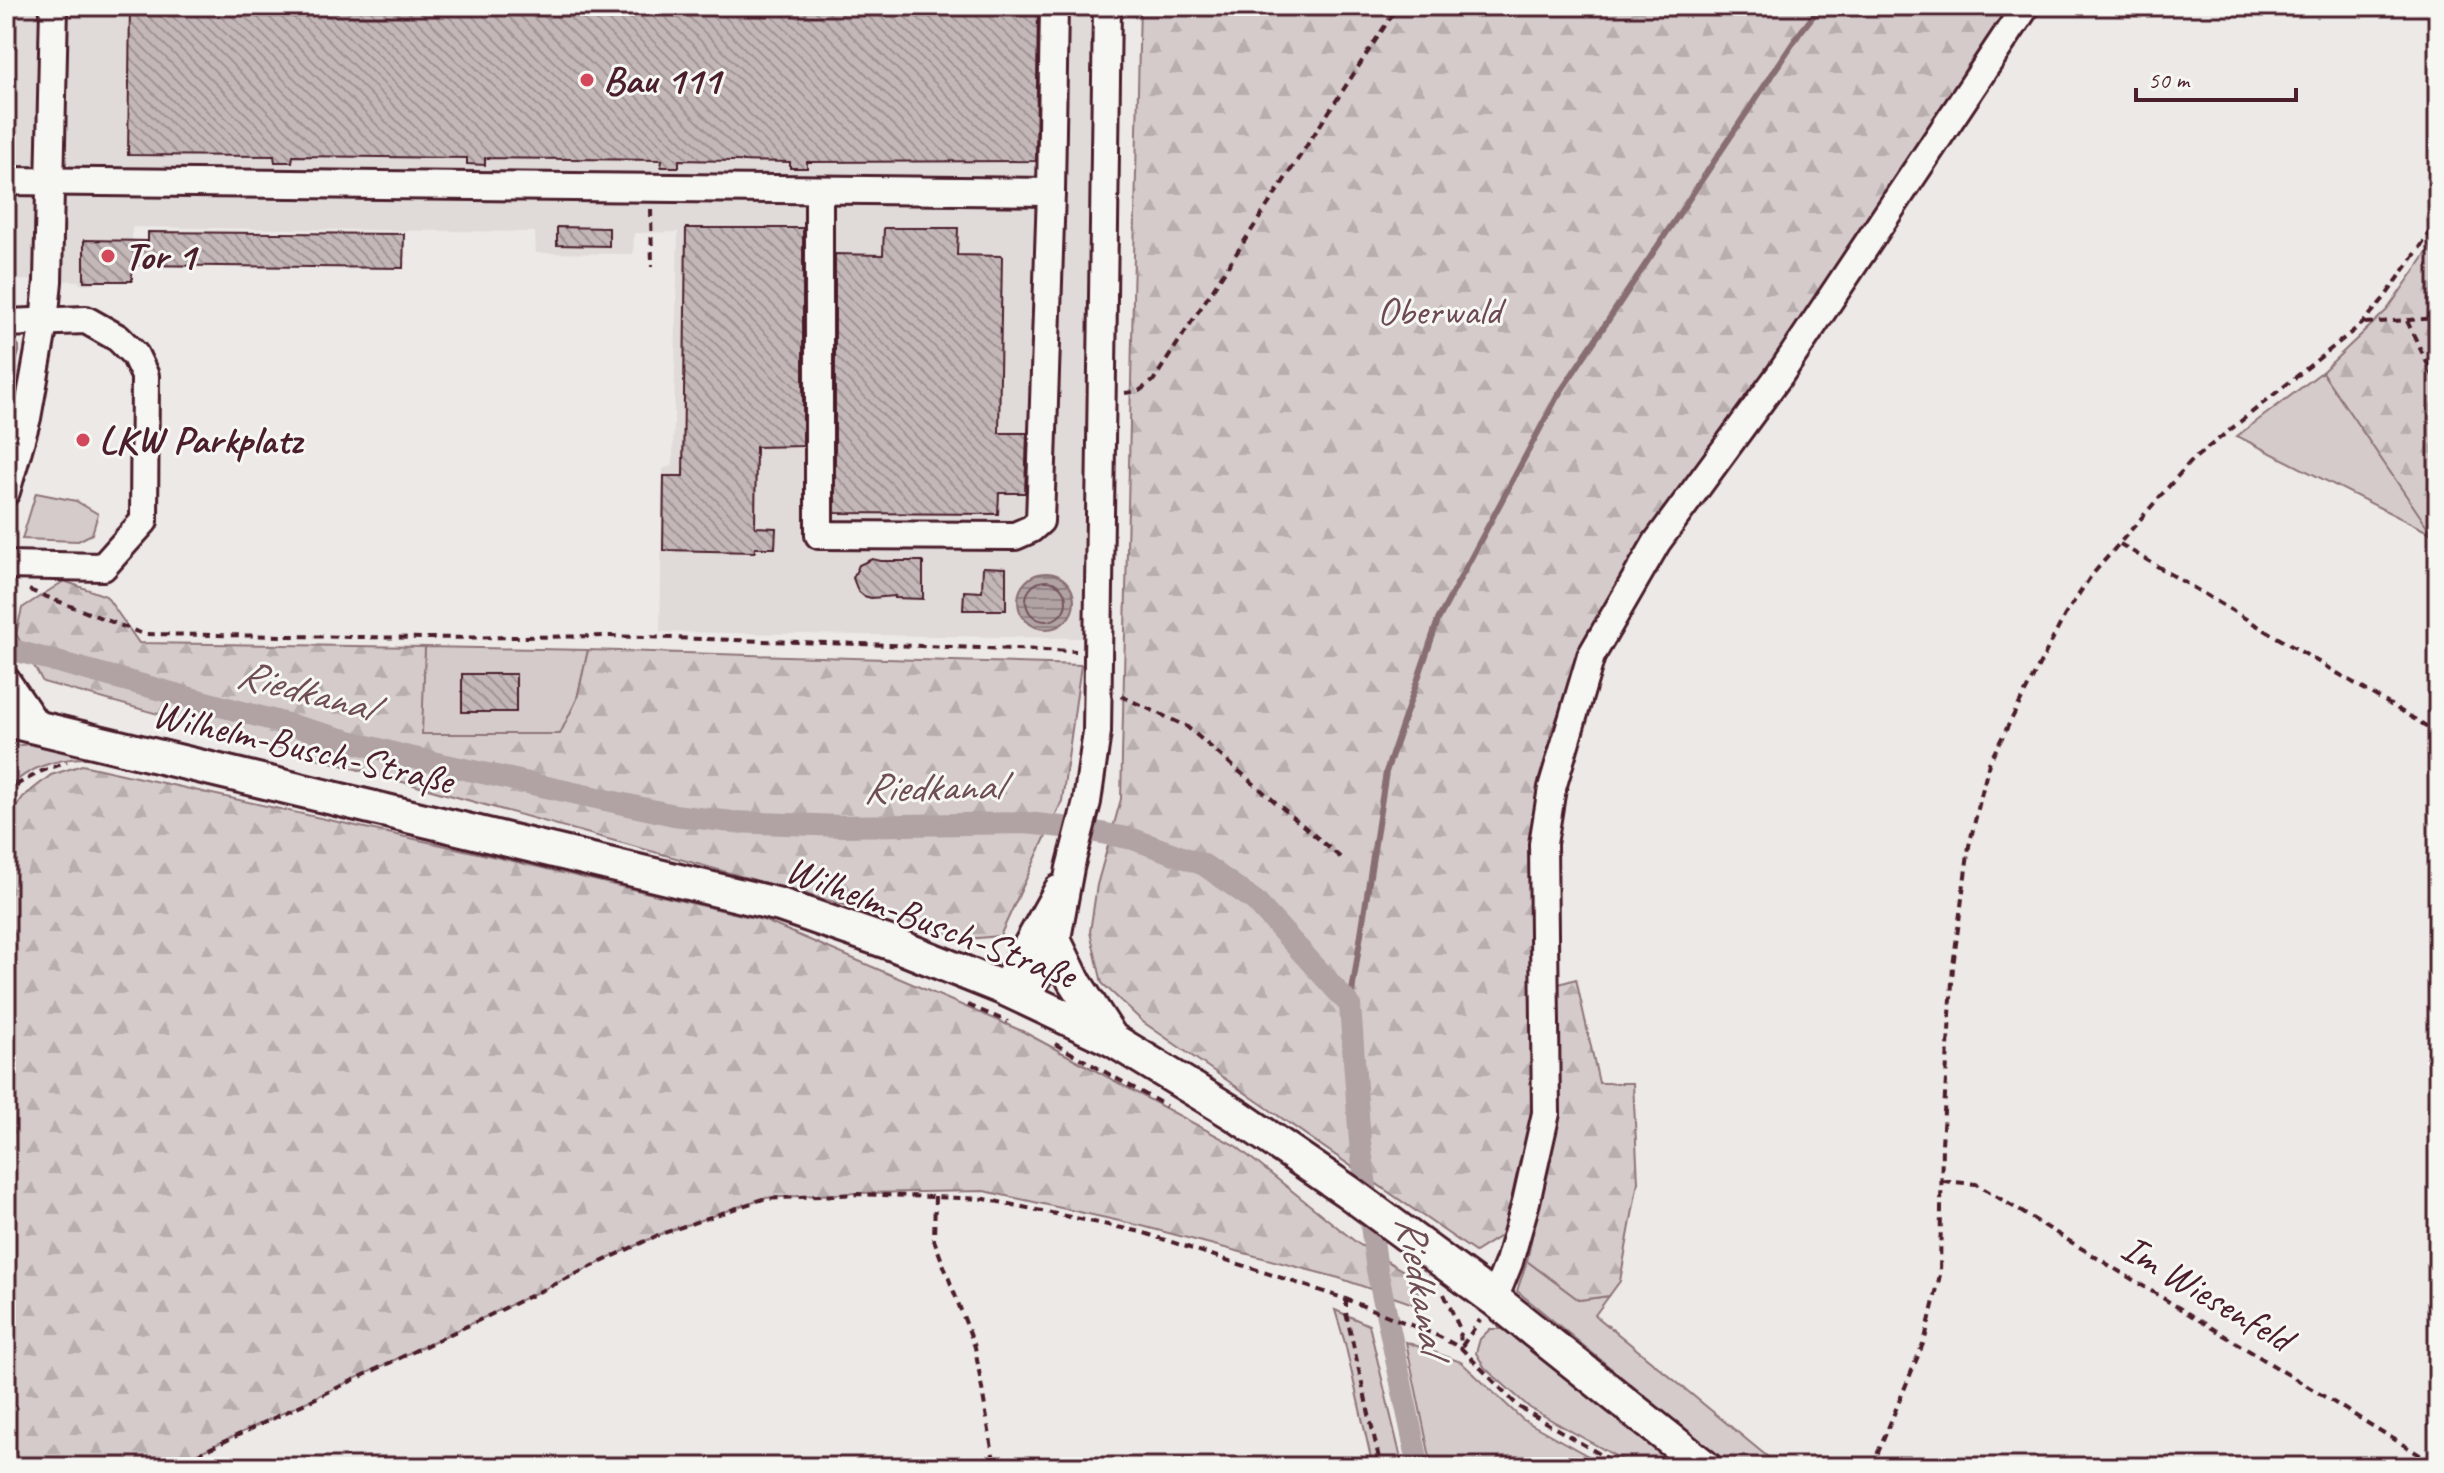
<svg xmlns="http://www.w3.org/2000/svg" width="2444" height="1473" viewBox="0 0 2444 1473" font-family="Caveat,sans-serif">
<defs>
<pattern id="forest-firs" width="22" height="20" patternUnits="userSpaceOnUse" patternTransform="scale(2)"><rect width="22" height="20" fill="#d4cbca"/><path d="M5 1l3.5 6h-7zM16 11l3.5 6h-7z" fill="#b8aeae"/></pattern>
<pattern id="water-rules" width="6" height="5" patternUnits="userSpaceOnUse" patternTransform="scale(2)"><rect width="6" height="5" fill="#b1a2a3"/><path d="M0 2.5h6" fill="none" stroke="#928385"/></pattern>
<pattern id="building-back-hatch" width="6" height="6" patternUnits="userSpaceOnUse" patternTransform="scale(2)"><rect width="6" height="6" fill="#c4b7b7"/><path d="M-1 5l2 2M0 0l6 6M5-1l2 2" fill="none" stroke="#a19495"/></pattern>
</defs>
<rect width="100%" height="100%" fill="#ece9e6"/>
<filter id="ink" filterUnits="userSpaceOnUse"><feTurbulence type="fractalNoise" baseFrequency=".0125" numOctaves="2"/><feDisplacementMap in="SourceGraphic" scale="16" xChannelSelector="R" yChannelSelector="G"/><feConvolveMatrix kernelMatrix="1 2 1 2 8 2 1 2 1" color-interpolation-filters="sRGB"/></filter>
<g filter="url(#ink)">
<polygon fill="#e0dad8" points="6,6 1090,6 1083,638 660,632 663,469 673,465 678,232 634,233 633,254 536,253 535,232 132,227 132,281 94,281 93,284 80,284 79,281 6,280"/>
<g fill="#d4cbca" stroke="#8f757a" stroke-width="2">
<polygon points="6,335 11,336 19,346 19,352 6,394"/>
<polygon points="2322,372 2434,535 2237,436"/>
<polygon points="36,493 76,501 98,514 92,534 78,541 22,539"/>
<polygon points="425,647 588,650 577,699 560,735 421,734"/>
<path d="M37,743l50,10 -1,5c-28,0 -65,11 -80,35v-46z"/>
<polygon points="1527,1261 1579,1300 1609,1296 1595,1315 1780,1467 1731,1467 1517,1291"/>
<polygon points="1335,1310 1369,1325 1403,1467 1373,1467 1345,1343"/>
<polygon points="1490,1329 1504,1329 1607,1412 1680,1467 1635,1467 1530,1408 1485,1368 1476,1353 1480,1339"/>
<polygon points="1406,1342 1461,1362 1522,1419 1595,1460 1592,1467 1432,1467"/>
</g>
<g fill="url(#forest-firs)" stroke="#8f757a" stroke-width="2">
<polygon points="1140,6 2018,6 1769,365 1598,620 1551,732 1533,851 1534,1116 1502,1235 1475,1252 1143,1022 1102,983 1090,932 1097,885 1121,799"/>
<polygon points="2438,237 2438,537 2433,535 2322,372 2387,310"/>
<polygon points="64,581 106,596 139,643 425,647 422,734 560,734 577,699 588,650 1081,665 1062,801 1000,936 967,939 43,682 16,634 22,608"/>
<polygon points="82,765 500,858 763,920 1022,1031 1236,1146 1357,1243 1420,1281 1416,1305 1339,1278 1142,1226 984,1191 856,1193 763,1198 658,1235 169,1467 6,1467 6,822 23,797 51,775"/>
<polygon points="1576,979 1599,1083 1633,1083 1638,1182 1620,1281 1609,1296 1579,1300 1527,1261 1552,1137 1559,984"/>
</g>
<circle fill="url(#water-rules)" stroke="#886e73" stroke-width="2" cx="1046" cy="601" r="28"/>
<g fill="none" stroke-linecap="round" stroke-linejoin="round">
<circle stroke="#73535b" stroke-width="2" cx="1046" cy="601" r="20"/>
<polyline stroke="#886e73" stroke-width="6" points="1350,1005 1386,772 1438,620 1557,397 1799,34 1821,6"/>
<polyline stroke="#b1a2a3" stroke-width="22" points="6,648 405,756 674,815 732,822 842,826 1027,823 1080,829 1133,839 1204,865 1255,901 1350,1005 1360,1142 1377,1270 1419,1467"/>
</g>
<g fill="url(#building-back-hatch)" stroke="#4a1f2b" stroke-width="2">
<polygon points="130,6 1038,6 1036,161 807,162 807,168 790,168 790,162 679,160 679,167 661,167 662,160 485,158 485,165 467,164 467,158 293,156 292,162 275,162 274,156 128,155"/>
<polygon points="557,227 609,228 609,246 557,245"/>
<polygon points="686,228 803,228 803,446 756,447 755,527 776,528 775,548 755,548 755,552 663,550 664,476 683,476"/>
<polygon points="884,228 958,228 957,255 1002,256 999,433 1027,433 1025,493 999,493 998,514 835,513 835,254 883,255"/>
<polygon points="148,232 404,234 403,268 132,265 132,281 84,281 84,240 148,241"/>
<polygon points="872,559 881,561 923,561 923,599 895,598 895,596 871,598 864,596 858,591 853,578 859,565"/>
<polygon points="983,567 1006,568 1006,610 963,610 964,591 982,592"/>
<rect x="462" y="674" width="54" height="38"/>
</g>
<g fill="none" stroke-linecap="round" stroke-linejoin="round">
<g stroke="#4a1f2b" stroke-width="32">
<g id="minor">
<polyline points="6,181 1051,192"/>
<polyline points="819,191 819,535 1015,536 1031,529 1040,521 1051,192 1054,6"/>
<polyline points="6,323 86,320 118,338 135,355 145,376 144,521 103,567 6,565"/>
<polyline points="6,492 27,418 44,323 48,281 54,6"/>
<polyline points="6,680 38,727"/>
<polyline points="1003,988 1058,889"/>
<polyline points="1024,996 1040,975 1056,944 1070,868 1087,802 1097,732 1107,6"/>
<polyline points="1494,1299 1509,1262 1526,1202 1546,1113 1543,844 1552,788 1591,656 1657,542 1781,373 2026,6"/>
</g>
</g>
<g stroke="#4a1f2b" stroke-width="38">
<g id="major">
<polyline points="6,720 780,905 893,944 1003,988 1113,1040 1236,1115 1347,1191 1494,1299 1705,1467"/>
<polyline points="1056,944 1074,981 1111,1038"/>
</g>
</g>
<g stroke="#4a1f2b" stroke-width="4" stroke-dasharray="8 6" stroke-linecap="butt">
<polyline points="651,209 652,267"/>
<polyline points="2407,321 2438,386"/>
<polyline points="2365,323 2438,318"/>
<polyline points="1125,393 1139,391 1153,381 1398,6"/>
<polyline points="2120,544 2438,733"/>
<polyline points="29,590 143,634 429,638 610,636 1076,651"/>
<polyline points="1121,696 1186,726 1341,858"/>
<polyline points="6,772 18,784 42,771 67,762"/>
<polyline points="6,813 18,784"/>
<polyline points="968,1005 1008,1022"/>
<polyline points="1055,1044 1166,1106"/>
<polyline points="1943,1181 1976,1184 2438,1466"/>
<polyline points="935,1196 934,1240 975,1347 995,1467"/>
<polyline points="1444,1294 1460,1329 1461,1348"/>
<polyline points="1346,1299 1346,1313 1381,1467"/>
<polyline points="1462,1346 1480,1320"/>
<polyline points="171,1467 658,1235 763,1199 857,1194 985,1199 1141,1232 1346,1299 1438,1336 1461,1348 1519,1407 1622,1467"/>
<polyline points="1872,1467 1925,1339 1940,1275 1942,1144 1953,966 1969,846 1989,763 2065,615 2091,576 2190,462 2363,323 2385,297 2438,222"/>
</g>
<use href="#minor" stroke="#f6f6f2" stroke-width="26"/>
<use href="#major" stroke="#f6f6f2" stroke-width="32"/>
</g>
</g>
<g fill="#d1495b" stroke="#f6f6f2" stroke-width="3">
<circle cx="587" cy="80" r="8"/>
<circle cx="108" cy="256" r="8"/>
<circle cx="83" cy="440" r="8"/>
</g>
<g text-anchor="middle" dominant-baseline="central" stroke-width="6" stroke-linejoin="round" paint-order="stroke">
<g font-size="40" font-weight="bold" fill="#4a1f2b" stroke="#f6f6f2" text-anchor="start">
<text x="603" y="80">Bau 111</text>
<text x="124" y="256">Tor 1</text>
<text x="99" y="440">LKW Parkplatz</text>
</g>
<g font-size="40" fill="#6c4a53" stroke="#f6f6f2">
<text x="1439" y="311">Oberwald</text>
</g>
<g font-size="40" fill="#4a1f2b" stroke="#f6f6f2">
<text transform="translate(303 747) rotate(13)">Wilhelm-Busch-Straße</text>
<text transform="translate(931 922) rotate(21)">Wilhelm-Busch-Straße</text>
<text transform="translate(2207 1293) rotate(31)">Im Wiesenfeld</text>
</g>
<g font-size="42" font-style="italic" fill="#6e4d55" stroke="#f6f6f2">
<text transform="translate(305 690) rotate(15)">Riedkanal</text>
<text transform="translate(932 787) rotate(-1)">Riedkanal</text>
<text transform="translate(1422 1284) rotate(80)">Riedkanal</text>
</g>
</g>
<rect width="2444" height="1473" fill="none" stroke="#f6f6f2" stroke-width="32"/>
<rect x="16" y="16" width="2412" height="1441" fill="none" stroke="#4a1f2b" stroke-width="3" filter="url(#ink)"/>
<path d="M2136 88v12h160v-12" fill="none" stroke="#4a1f2b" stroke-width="4"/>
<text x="2148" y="88" font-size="24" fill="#4a1f2b" stroke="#f6f6f2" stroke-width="6" paint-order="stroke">50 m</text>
</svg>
